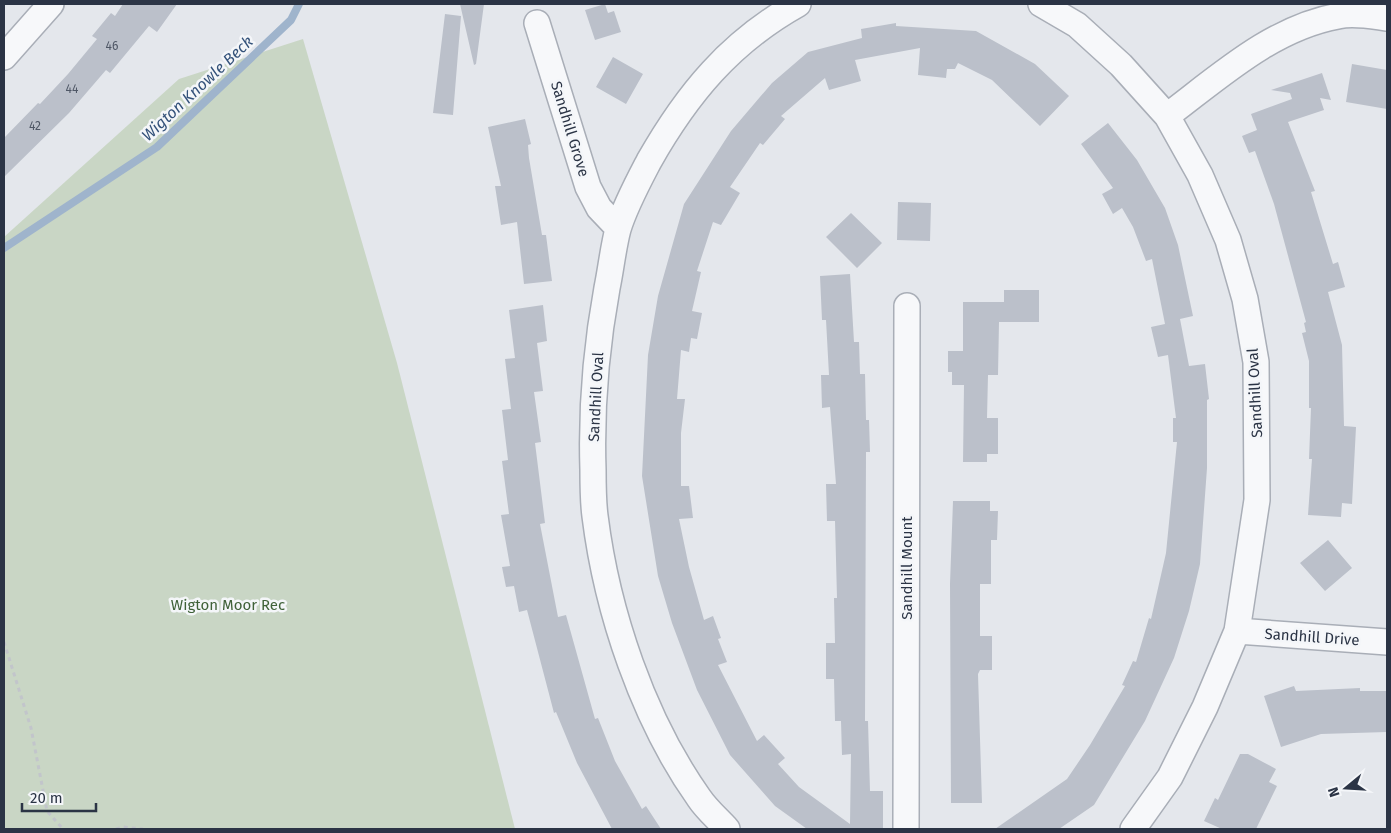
<svg xmlns="http://www.w3.org/2000/svg" width="1391" height="833" font-family="'Fira Sans',sans-serif">
<rect width="100%" height="100%" fill="#e4e7ec"/>
<path fill="#c9d6c5" d="M303 39 397 363 515 829H4V237L179 79Z"/>
<g fill="none" stroke-linecap="round" stroke-linejoin="round">
<path stroke="#9fb4cc" stroke-width="8" d="M4 248 157 147 291 20 299 4"/>
</g>
<path fill="#bbc0ca" d="M123 4H177L157 32 149 26 110 73 106 70 69 113 4 177V138L38 103 40 104 68 74 97 39 92 36 111 13 115 16Z
M460 4H484L476 64 474 65Z
M605 4 608 13 614 11 621 32 595 40 585 10Z
M445 14 461 16 453 115 433 113Z
M896 23V26L976 31 1035 64 1069 96 1040 126 992 80 958 63 955 69H947L946 78 918 75 920 48 855 60 861 81 829 90 825 78 781 116 785 119 763 145 760 143 730 187 740 193 721 225 713 222 697 271 701 272 692 311 702 313 697 339 691 338 689 352 681 350 677 399H685L681 433V486H689L693 518 679 519 689 567 704 620 713 616 721 638 718 639 727 662 718 665 757 741 764 735 785 758 778 764 799 787 850 824 851 754 842 755 841 721H835L834 679H826V643H835L834 598H837L835 521H827L826 484H836L830 407 822 408 821 375H829L826 320H822L820 276 850 274 854 342H859L860 374H865L866 420H869L870 452H866L865 721H868L870 791H883V829H807L775 806 730 755 697 690 672 623 658 576 642 476 648 355 658 296 684 204 731 131 772 83 808 52 862 38 861 29Z
M613 57 643 74 626 104 596 87Z
M1352 64 1387 70V109L1346 102Z
M1322 73 1331 100 1320 98 1324 110 1288 122 1315 191 1311 192 1333 264 1338 262 1345 287 1328 292 1342 345 1344 426 1356 427 1352 504 1342 503 1341 517 1308 515 1312 459H1309L1311 408H1309V361L1302 333 1306 332 1304 323 1306 322 1274 204 1255 151 1249 153 1242 136 1257 130 1251 114 1292 99 1290 93 1271 90Z
M525 119 531 144 528 145 529 158 542 235H546L552 281 524 284 517 222 501 225 495 186H501L488 127Z
M1108 123 1137 160 1165 208 1178 245 1193 316 1180 319 1189 366 1205 364 1209 399 1207 400V468L1200 564 1189 611 1174 658 1145 721 1094 805 1059 829H995L1067 779 1090 745 1125 686 1122 685 1133 661 1136 662 1149 618 1151 619 1166 553 1177 442H1173V418H1176L1168 355 1158 357 1151 327 1165 324 1152 259 1146 261 1133 227 1122 208 1113 214 1102 194 1113 188 1081 144Z
M898 202 931 203 930 241 897 240Z
M851 213 882 243 857 268 826 237Z
M1004 290H1039V322H999L998 375H988L987 418H998V454H987V462H963L964 385H952V372H948V351H963V302H1004Z
M543 305 547 341 537 343 543 391 534 392 541 442 535 443 545 523 540 524 558 617 566 615 595 719 598 718 615 761 642 809 646 806 661 829H612L577 763 556 712 554 713 527 610 519 612 514 586 506 587 502 567 510 566 501 515 509 514 502 461 508 460 502 410 511 409 505 359 515 358 509 310Z
M953 501H990V511H998L997 540H991V584H980V636H992V670H980L978 674 982 803H951L950 584Z
M1328 540 1352 568 1325 591 1300 563Z
M1294 686 1296 691 1360 688V691H1387V732L1321 734 1281 747 1264 696Z
M1240 754H1248L1276 769 1269 782 1277 786 1256 829H1222L1204 821 1215 798 1218 800Z"/>
<g fill="none" stroke-linecap="round" stroke-linejoin="round">
<defs>
<path id="minor" d="M1041 4 1077 25 1121 65 1167 116 1200 175 1228 240 1245 299 1256 362 1257 500 1237 631 1205 707 1170 777 1133 829
M537 23 588 187 599 208 618 228
M4 57 51 4
M1167 116C1219 77 1272 28 1338 16 1353 12 1372 16 1387 18
M1237 631 1387 642
M727 829C718 819 707 810 699 798 643 719 607 612 595 516 593 501 593 485 593 470 591 409 596 348 607 288 611 269 613 248 618 229 625 206 638 182 649 161 687 94 730 42 798 4
M906 829 907 306"/>
</defs>
<use href="#minor" stroke="#a9aeb7" stroke-width="28"/>
<path stroke="#c2c5cb" stroke-width="3" stroke-dasharray="4 4" stroke-linecap="butt" d="M4 642 31 728 47 811 63 829
M116 829 123 827 143 829"/>
<use href="#minor" stroke="#f7f8fa" stroke-width="25"/>
</g>
<g text-anchor="middle" stroke-width="5" stroke-linejoin="round" paint-order="stroke">
<g font-size="12" fill="#4f5766">
<text x="112" y="50">46</text>
<text x="72" y="93">44</text>
<text x="35" y="130">42</text>
</g>
<g font-size="15" fill="#2b3445" stroke="#f4f6f9">
<text transform="translate(570 129) rotate(73)" y="5">Sandhill Grove</text>
<text transform="translate(1255 393) rotate(-93)" y="5">Sandhill Oval</text>
<text transform="translate(596 397) rotate(-87)" y="5">Sandhill Oval</text>
<text transform="translate(907 568) rotate(-90)" y="5">Sandhill Mount</text>
<text transform="translate(1312 637) rotate(4)" y="5">Sandhill Drive</text>
</g>
<g font-size="15" fill="#3f6138" stroke="#f4f6f9">
<text x="228" y="610">Wigton Moor Rec</text>
</g>
<g font-size="16" font-style="italic" fill="#34527a" stroke="#f4f6f9">
<text transform="translate(197 88) rotate(-43)" y="6">Wigton Knowle Beck</text>
</g>
</g>
<rect width="1391" height="833" fill="none" stroke="#2b3445" stroke-width="10"/>
<g transform="translate(1346 788) rotate(252)" stroke="#f4f6f9" stroke-width="4" paint-order="stroke">
<path d="M0-4L9 19L0 12L-9 19Z" fill="#2b3445"/>
<text y="-8" font-size="14" font-weight="bold" text-anchor="middle" fill="#2b3445">N</text>
</g>
<path d="M22 803v8h74v-8" fill="none" stroke="#2b3445" stroke-width="2.5"/>
<text x="30" y="803" font-size="15" fill="#2b3445" stroke="#f4f6f9" stroke-width="4" paint-order="stroke">20 m</text>
</svg>
